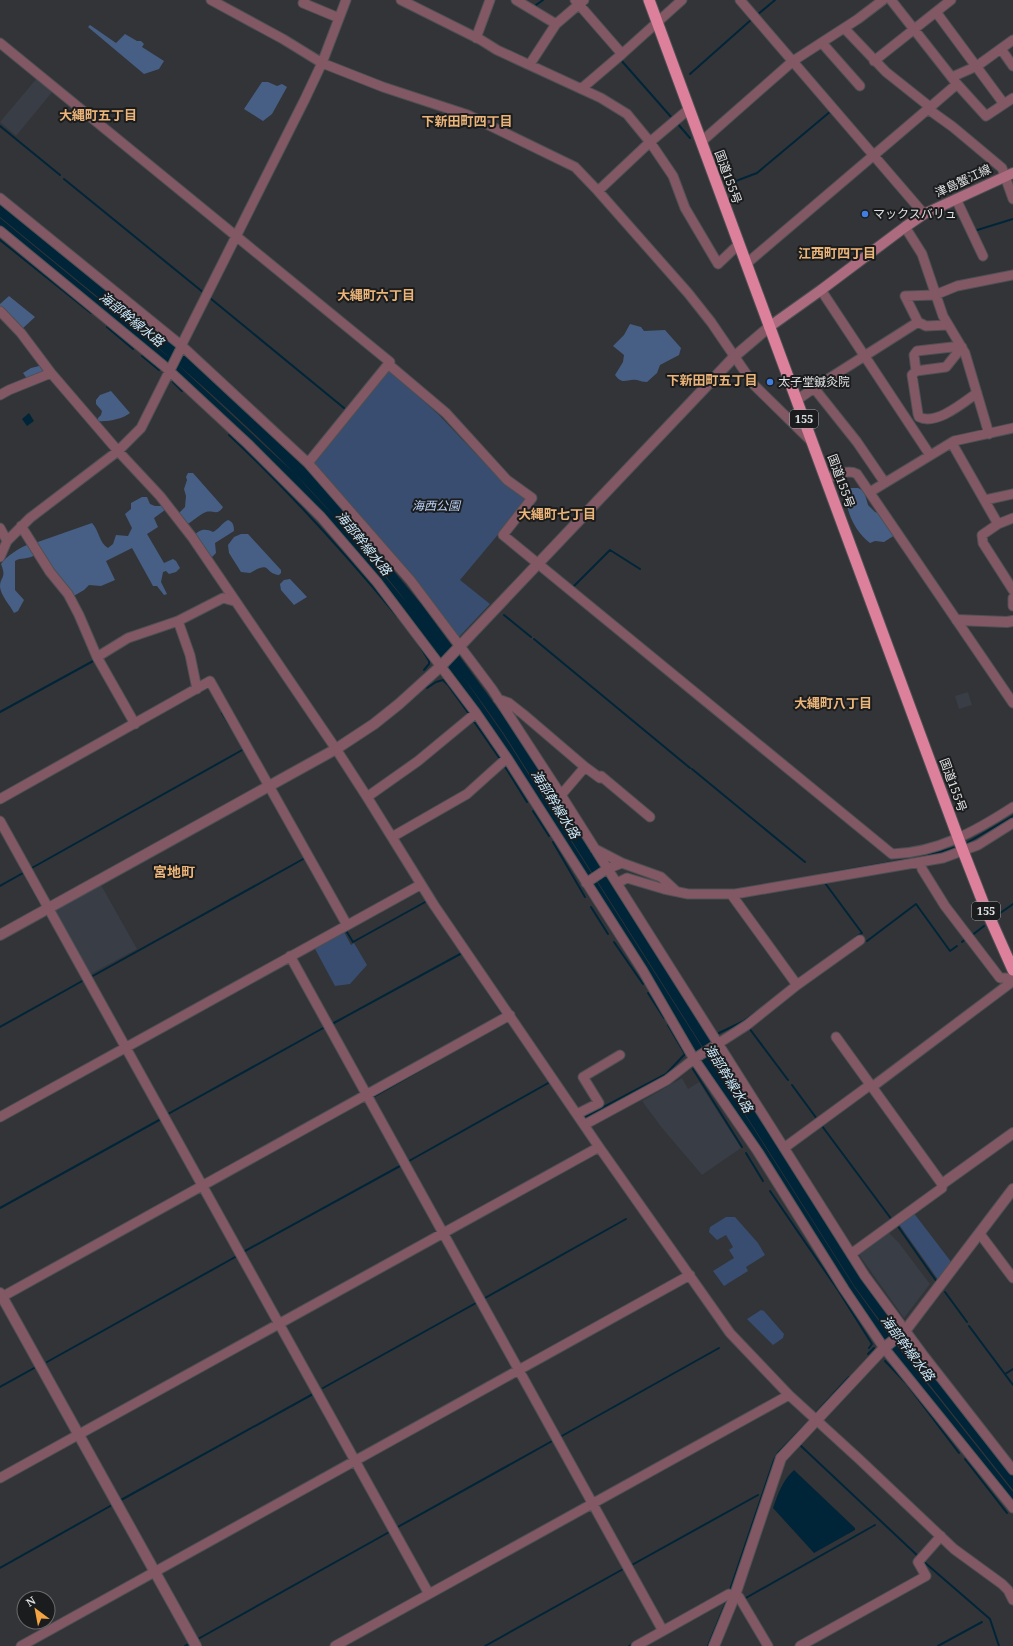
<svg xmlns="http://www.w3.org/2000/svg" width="1013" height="1646" font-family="'Noto Serif','Noto Sans JP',serif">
<rect width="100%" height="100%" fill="#323438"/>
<path fill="#383d46" d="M37 78 53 91 16 136 0 122Z
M968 692 972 705 959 709 955 696Z
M101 885 137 949 91 974 55 911Z
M682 1078 688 1089 699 1082 741 1148 702 1175 662 1128 642 1101Z
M887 1231 899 1243 930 1284 904 1318 857 1252Z"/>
<path fill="#384d6f" d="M386 372H391L438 414 497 476 525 498 526 501 460 580 490 604 459 637 372 531 314 466 315 462Z
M343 930 351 945 354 943 367 965 350 984 335 986 314 947Z
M913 1212 952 1263 939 1281 898 1223Z
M726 1217H735L758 1243 765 1255 746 1267 748 1271 724 1286 713 1271 734 1258 729 1250 733 1247 726 1235 717 1240 709 1232 710 1227Z
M761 1310 764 1311 784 1334 783 1338 773 1345 747 1319Z"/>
<path fill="#475f85" d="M90 25 116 43 125 34 137 41H141L144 44 142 47 164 61 159 69 144 74 88 27Z
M262 82H268L277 86 282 84 287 87 272 114 263 121 244 109Z
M9 296 35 317 21 330 0 308V304Z
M630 324 641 327 644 331 665 330 681 348 679 355 660 365 657 373 647 382C643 382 641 381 637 380 627 378 623 386 615 375L623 362 624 355 613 346 624 335Z
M43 365 47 371 28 380 23 373 31 368Z
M111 391 130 413C123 419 107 422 98 421V418L101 415 102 411 96 404V400L100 395Z
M188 473H193L223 507C218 516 213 510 206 512 198 515 193 522 185 525L178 514 185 507 186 496 184 489 187 480 186 477Z
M846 488H858L864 491 868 505 875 512 880 514 895 535 884 542 875 541 870 543C854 531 844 508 846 488Z
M142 497H147L150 504 155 506H164L165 510 154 518 158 527 147 534 164 563 173 559 176 561 180 568 176 572 169 574 166 571 163 572 161 582 167 594 164 595 157 586H153L132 548 106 561 115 580 101 586 89 585 84 590 72 597 35 543 92 523C99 530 99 543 108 548L113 544 116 535 128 536 132 528 125 514 131 509V503Z
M228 520C233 522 234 525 234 531L215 543 216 553 211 558 193 537C199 529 205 528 213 532 219 529 222 523 228 520Z
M241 534H248L281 570V573L279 575C263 573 272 560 250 573L241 572 229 553 228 545 234 537Z
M29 544 35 555C27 560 21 557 15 561V590L24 600 18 611 14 613C10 605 1 596 0 587 0 576 7 579 1 564 6 556 21 547 29 544Z
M290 579 307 597 294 605 281 590 280 584 284 580Z"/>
<path fill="#002538" d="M0 205 181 352 304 467 342 509 422 605 512 728 871 1292 903 1335 1013 1475V1490L895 1341 855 1287 504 734C440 642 372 553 294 473 203 380 100 299 0 217Z
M0 218 175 362 293 472 334 516 414 611 448 655 503 734 855 1288 894 1342 1013 1492V1504L888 1347 846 1288 498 739 442 660 385 589 286 476 0 228Z
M29 413 34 421 27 426 22 419Z
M794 1470 855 1528V1530L814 1553 773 1508C778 1494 782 1481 794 1470Z"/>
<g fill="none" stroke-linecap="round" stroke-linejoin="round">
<path stroke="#002538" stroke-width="2" d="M536 5 543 0
M757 15 775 0
M620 59 672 118
M690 74 752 19
M677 123 690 138
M0 126 60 175
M64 179 204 293
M726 180 728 184 757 173 831 111
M974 231 1013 219
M0 240 91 313
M210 298 344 408
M107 327 133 349
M142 356 159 370
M173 382 182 391
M229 435C289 491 344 552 397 616
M573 587 610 550 640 569
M504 615 531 637
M534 639 690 768
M418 643 429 661V664L424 670
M427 688 436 682 443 680 448 685 469 714
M0 712 95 660
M222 713 234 732
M473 720 500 759
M504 765 527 802
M692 769 805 862
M533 811 549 836
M553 842 585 897
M965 844 1013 816
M20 866 41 904
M30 869 244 749
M824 874 926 856 957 847
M825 883 862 933 856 937
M0 886 23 873
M591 907 608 934
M996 916 1013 904
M345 929 353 942 427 901 428 902
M971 936 984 926
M867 941 916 904 950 951 957 946
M614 942 643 984
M962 942 967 938
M91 977 305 858
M484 986 504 1016
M648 993 664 1018
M332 1024 462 953
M0 1027 84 980
M749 1028 788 1080
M719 1033 744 1021 756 1012
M693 1069 742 1147
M792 1085 817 1119
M375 1096 438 1060
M168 1114 325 1027
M583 1118 666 1074 685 1054 668 1025
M822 1126 892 1220
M746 1153 763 1181
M409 1161 550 1082
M770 1191 838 1290 872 1344 869 1348
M0 1208 161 1119
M897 1225 937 1282
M245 1251 400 1166
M945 1292 967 1322
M485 1298 626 1219
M969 1326 1013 1385
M868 1354 874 1348
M885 1361 906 1383 959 1453
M47 1362 237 1256
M1005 1374 1013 1369
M0 1387 36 1367
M323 1388 476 1303
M816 1413 849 1377
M560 1437 719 1348
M801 1446 919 1557
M965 1459 1007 1513
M121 1500 313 1394
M396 1528 554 1440
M923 1561 990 1619 999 1646
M630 1566 758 1495
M0 1568 112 1505
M728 1591 730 1590 774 1460 778 1453 811 1419
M744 1599 875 1525
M198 1639 391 1531
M185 1646 189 1644
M485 1646 625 1568
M629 1646 634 1643
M708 1646 727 1600
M938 1646 982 1622"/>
<defs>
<path id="minor" d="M211 0 283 39 322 63 383 87 468 115 575 167 598 191 688 293 711 322 754 385 810 440
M305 0 303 3 339 18
M401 0 481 40 497 50 601 98 627 114 650 142 673 176 685 208 718 264 739 244
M516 0 556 24
M575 0 622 54 581 89
M740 0 924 214
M891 0 957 84 928 109 953 127 1002 168 1013 199
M936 12 1004 104 1013 98
M844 28 886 72 930 107
M476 38 490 0
M0 43 390 362 308 463
M822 43 860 86
M1001 49 1013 66
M622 54 682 0
M874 61 951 0
M530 64 556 24 584 0
M952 77 977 66 1013 40
M957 84 986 116 1004 104
M701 142 793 61 858 19 883 0
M598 191 650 142 689 109
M0 198 182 346 308 463 411 581 492 689 561 795 865 1276 924 1356 1013 1470
M956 199 983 256
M905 227 922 254 943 316 965 353 989 434
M0 231 164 366 248 444 321 517 377 582 476 713 507 758 643 971 694 1059 758 1152 844 1289 884 1348 1013 1508
M746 264 928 109
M821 290 930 455
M0 311 21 333 51 373 118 451 160 496 192 537 336 749 367 797 434 905 599 1147 730 1333 789 1395 859 1459 954 1549 1002 1584 1008 1590 1013 1600
M918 322 905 296 935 295 957 286 1013 275
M181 346 305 99 322 63 346 0
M962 347 946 367 916 371 912 375 918 414 919 417C936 426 964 402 977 393
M388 364 446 413 507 480 532 498 503 535 892 854C937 853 976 831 1013 807
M916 371 914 355 917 351 961 346
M0 395 9 390 51 373
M797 400 814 388
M954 441 953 445 998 524
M826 479C836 475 847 469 857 474L1013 703
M885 483 857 442 814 388 918 322 926 326 948 325
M870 492 954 441 1013 428
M985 500 1013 494
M1013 518 998 524 982 535 983 543 1013 590
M21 526 50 572 68 594 79 615 97 657 135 724
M0 528 7 541
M0 557 7 541 30 518 118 451 141 428 182 346
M1013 598V606
M178 621 190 655 197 689
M97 657 128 638 178 621 223 598 234 601
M498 699 509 703 523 714 585 767 561 795
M585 767 600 778 601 776 650 817
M367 797 418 761 476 713
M0 799 210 681 347 925
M0 821 429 1594
M392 837 467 794 507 758
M595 849 622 863
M921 863 922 869 945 906 1000 978H1013
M586 883 607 869 622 863 661 877 675 890
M617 883 627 878 664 889 688 894H735L943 858 978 845 1013 823
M290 956 663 1631
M797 985 860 940
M836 1037 942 1184V1188L851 1254
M872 1087 1013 981
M577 1114 599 1103 583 1077 620 1055
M0 1117 420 885
M584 1125 667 1080 694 1059 747 1025 797 985 731 894
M784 1148 870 1085
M980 1234 1013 1278
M0 1298 510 1015
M0 1478 599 1147
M21 1646 690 1275
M335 1646 789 1395
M636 1646 729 1594 739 1597 768 1646
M800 1646 926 1576 918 1562 941 1536"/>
<path id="tertiary" d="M957 620 1007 622 1013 621
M0 935 336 749 374 724 399 704 441 666 735 356 769 327
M942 1184 1013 1133
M0 1293 196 1646
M714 1646 735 1595 781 1458 884 1348 905 1331 1013 1189"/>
<path id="secondary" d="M769 327 821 290 905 227 924 214 1013 173"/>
<path id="trunk" d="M649 0 963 851 984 905 1013 970"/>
</defs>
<use href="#minor" stroke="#4e5053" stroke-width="11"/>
<use href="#tertiary" stroke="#4e5053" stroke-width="12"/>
<use href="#secondary" stroke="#4e5053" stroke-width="12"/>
<use href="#trunk" stroke="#4e5053" stroke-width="13"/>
<use href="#minor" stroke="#825864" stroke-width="9"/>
<use href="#tertiary" stroke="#825864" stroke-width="10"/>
<use href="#secondary" stroke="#ad6b7f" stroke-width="10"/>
<use href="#trunk" stroke="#dc809c" stroke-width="11"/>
</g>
<g fill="#3f7fe0" stroke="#1b1c1d" stroke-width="1.5">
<circle cx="865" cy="214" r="4"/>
<circle cx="770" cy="382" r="4"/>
</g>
<g text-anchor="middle" stroke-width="4" stroke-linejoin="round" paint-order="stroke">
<g fill="#1b1c1d" stroke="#a4a6a8" stroke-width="1">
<rect x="790" y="410" width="28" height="18" rx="3"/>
<rect x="972" y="902" width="28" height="18" rx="3"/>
</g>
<g font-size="11" font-weight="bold" fill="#dfe1e3">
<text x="804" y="423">155</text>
<text x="986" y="915">155</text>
</g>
<g font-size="12" fill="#dfe1e3" stroke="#1b1c1d">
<text transform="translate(728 177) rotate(70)" y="4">国道155号</text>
<text transform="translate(963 181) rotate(-25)" y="4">津島蟹江線</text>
<text transform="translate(841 481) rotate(70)" y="4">国道155号</text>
<text transform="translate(953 785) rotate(70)" y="4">国道155号</text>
</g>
<g font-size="12" fill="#dfe1e3" stroke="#1b1c1d" text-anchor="start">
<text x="873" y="218">マックスバリュ</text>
<text x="778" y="386">太子堂鍼灸院</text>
</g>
<g font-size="12" font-style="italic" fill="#b8d0f6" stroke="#1b1c1d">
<text x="436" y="510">海西公園</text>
</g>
<g font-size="13" font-weight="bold" fill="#ebb478" stroke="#1b1c1d">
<text x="98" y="120">大縄町五丁目</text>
<text x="467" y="126">下新田町四丁目</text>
<text x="837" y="258">江西町四丁目</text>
<text x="376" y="300">大縄町六丁目</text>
<text x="712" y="385">下新田町五丁目</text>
<text x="557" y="519">大縄町七丁目</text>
<text x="833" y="708">大縄町八丁目</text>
</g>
<g font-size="13" font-style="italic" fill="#cce9fb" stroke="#1b1c1d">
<text transform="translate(132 319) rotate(39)" y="5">海部幹線水路</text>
<text transform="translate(364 543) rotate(51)" y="5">海部幹線水路</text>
<text transform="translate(556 804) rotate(58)" y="5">海部幹線水路</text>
<text transform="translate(729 1078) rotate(58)" y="5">海部幹線水路</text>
<text transform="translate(908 1348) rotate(53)" y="5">海部幹線水路</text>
</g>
<g font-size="14" font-weight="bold" fill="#ebb478" stroke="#1b1c1d">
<text x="174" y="877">宮地町</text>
</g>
</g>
<g transform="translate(36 1610) rotate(328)"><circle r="19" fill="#1b1c1d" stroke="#696b6c"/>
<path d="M0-3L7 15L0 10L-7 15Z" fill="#f4a443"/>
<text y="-6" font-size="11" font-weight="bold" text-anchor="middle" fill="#dfe1e3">N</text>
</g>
</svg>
